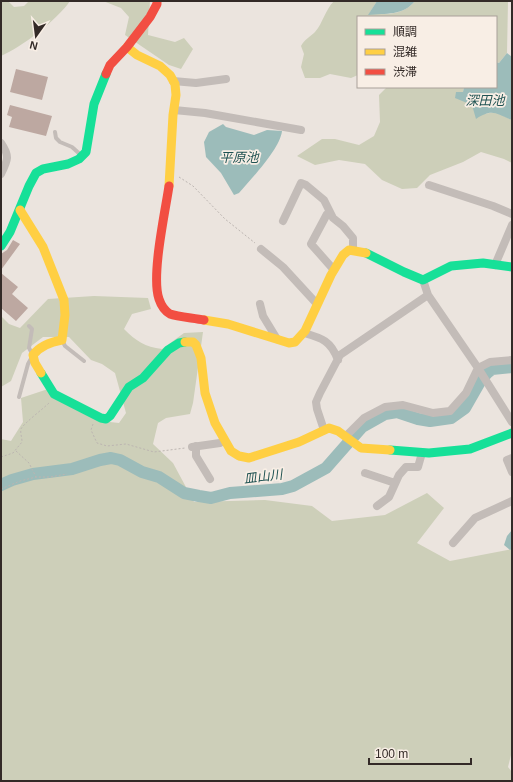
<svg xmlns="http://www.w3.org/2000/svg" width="513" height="782" font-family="Arial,'Noto Sans JP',sans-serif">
<rect width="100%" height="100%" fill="#ebe4de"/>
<path fill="#cdcfb9" d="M1 1H8L14 7 24 6 29 1H70C57 20 22 47 1 56Z
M103 1H150L148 35 175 42 184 38 193 49 181 69 169 65 125 35 129 17 121 8Z
M334 1H377L369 14C386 14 403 16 415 1H508L507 53 499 63 496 62V17H358V75L351 78 330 74 320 78H305L301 67 304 54 301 46C305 39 310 37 315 32 323 23 325 10 334 1Z
M387 87H464L463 92 472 105 483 114 496 112 512 120V163L504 159 481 152 463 162 430 175 417 188 402 189 382 180 365 164 339 160 315 165 297 156 322 139H335L359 145 374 136 380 122 379 95Z
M94 296 148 298 151 309 132 314 124 329C136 341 145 347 162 349L184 333 203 332 193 403 190 414 166 418 158 423 153 444 173 463 194 502 265 500 312 506 332 521 385 515 427 493 444 508 417 543 450 561 512 549V751L508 767 512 772V781H1V439L11 441 23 422 21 398 48 389 101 421 119 423 126 413 115 373 102 364 91 360 69 337H43L22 353 11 381 1 387V316L9 324 20 328 48 299Z"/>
<path fill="#9cbcba" d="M377 1H415C403 16 386 13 368 15Z
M507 53 512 57V120C496 114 493 108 476 119L472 105 455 98 456 92H463L464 87H496V62L499 63Z
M223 124 226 127 254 135 267 130 282 131C280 149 251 179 239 193L234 195 221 173 206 157 204 142 209 132Z
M512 530V549L510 550 504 545 507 536Z"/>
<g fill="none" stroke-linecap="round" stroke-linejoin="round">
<path stroke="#9cbcba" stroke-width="12" d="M1 485 12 480 33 474 72 469 100 460 111 458 120 460 142 472 159 477 184 493 199 496 211 498 230 493 282 489 293 486 326 468 362 427 385 414 397 412 418 419 430 421 451 418 465 408 481 380 487 373 492 369 512 367"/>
</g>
<path fill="#bda8a1" d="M16 69 48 77 42 100 10 92Z
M10 105 52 116 46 136 9 127 12 117 7 115Z
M13 240 20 244 1 270V254L7 250Z
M1 273 18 287 12 294 28 308 16 321 1 308Z"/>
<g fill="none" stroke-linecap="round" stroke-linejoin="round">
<path stroke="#bcb5b1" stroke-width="1" stroke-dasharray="2 2" stroke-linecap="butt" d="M179 177 193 186 225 219 255 243
M93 424 91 430 97 443 107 446 126 444 154 452 185 448
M16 451 29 463 36 477
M1 457 13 453 22 442C22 437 20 433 21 429 23 424 44 408 49 403
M1 489 20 481 36 477H50L67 474"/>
<path stroke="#c3bcb8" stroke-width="4" d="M55 132 56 138 60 142 72 147 82 156
M62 340 65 346 84 361
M19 397 28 364 33 355 29 348 32 329 29 326"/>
<path stroke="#c3bcb8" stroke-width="8" d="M173 81 196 83 226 79
M174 110 205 113 301 130
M1 143C10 156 8 160 1 174
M429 185 493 206 512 214
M330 212 327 214 311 244 334 270
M283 221 301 183 306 185 324 200 333 218 343 226 353 238V250
M261 249 283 267 317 304
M495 265 512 225
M423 280 428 295 478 368 512 422
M260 304 263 316 277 339
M304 333C322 338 331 341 338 360
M324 430 317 409 316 402 320 393 340 355 428 295
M346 436 364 418 385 407 403 405 433 413 450 411 466 393 478 368 490 362 512 360
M196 446V456L210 479
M192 447 220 443 224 440
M512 458 507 460 512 472
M365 473 395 483
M377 506 389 497 399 475 406 467H418L422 453
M453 543 475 518 512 501"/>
<path stroke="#16e098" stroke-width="9" d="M1 246 10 232 29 186 36 173 43 169 68 164 79 159 86 152 94 104 106 74
M366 253 404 272 423 280 451 266 483 263 512 267
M41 373 54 394 101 418 106 419 110 416 129 387 143 378 168 350 179 343 185 342
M390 450 429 453 470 449 512 433"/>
<path stroke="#ffcf43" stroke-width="9" d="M127 47 137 55 160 66 170 75 175 84 176 95 173 115 169 186
M20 210 43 247 64 300 65 315 62 340C50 342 40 346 33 355L35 363 41 373
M204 320 228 324 289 343 295 342 305 331 331 275 343 255 349 250 366 253
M185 342H193L196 345 201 358 205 393 215 423 231 451 239 456 249 458 299 442 329 428 338 431 361 448 390 450"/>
<path stroke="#f24e42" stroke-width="9" d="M106 74 110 65 127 47 150 17 157 4V1
M169 186C165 213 151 276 159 299 161 305 165 311 170 314 178 317 195 318 204 320"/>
</g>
<g text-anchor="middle" stroke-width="3.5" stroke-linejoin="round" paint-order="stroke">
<g font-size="13" font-style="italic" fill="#1f5252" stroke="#f8eee5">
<text x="485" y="105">深田池</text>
<text x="239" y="162">平原池</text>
<text transform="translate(263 476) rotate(-7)" y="5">皿山川</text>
</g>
</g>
<rect width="513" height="782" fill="none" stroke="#332a27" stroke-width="4"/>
<rect x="357" y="16" width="140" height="72" fill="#f8eee5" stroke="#a9a099"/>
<rect x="365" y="29" width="20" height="6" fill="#16e098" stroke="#a9a099"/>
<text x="393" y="36" font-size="12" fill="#332a27">順調</text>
<rect x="365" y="49" width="20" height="6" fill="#ffcf43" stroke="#a9a099"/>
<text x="393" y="56" font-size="12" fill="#332a27">混雑</text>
<rect x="365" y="69" width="20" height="6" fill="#f24e42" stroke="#a9a099"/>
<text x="393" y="76" font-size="12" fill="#332a27">渋滞</text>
<g transform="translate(36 36) rotate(194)" stroke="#f8eee5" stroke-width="3" paint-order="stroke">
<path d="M0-3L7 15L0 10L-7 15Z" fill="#332a27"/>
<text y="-6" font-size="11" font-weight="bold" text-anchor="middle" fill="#332a27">N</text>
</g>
<path d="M369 758v6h102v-6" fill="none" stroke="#332a27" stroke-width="2"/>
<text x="375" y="758" font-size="12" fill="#332a27" stroke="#f8eee5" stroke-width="3" paint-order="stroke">100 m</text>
</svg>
